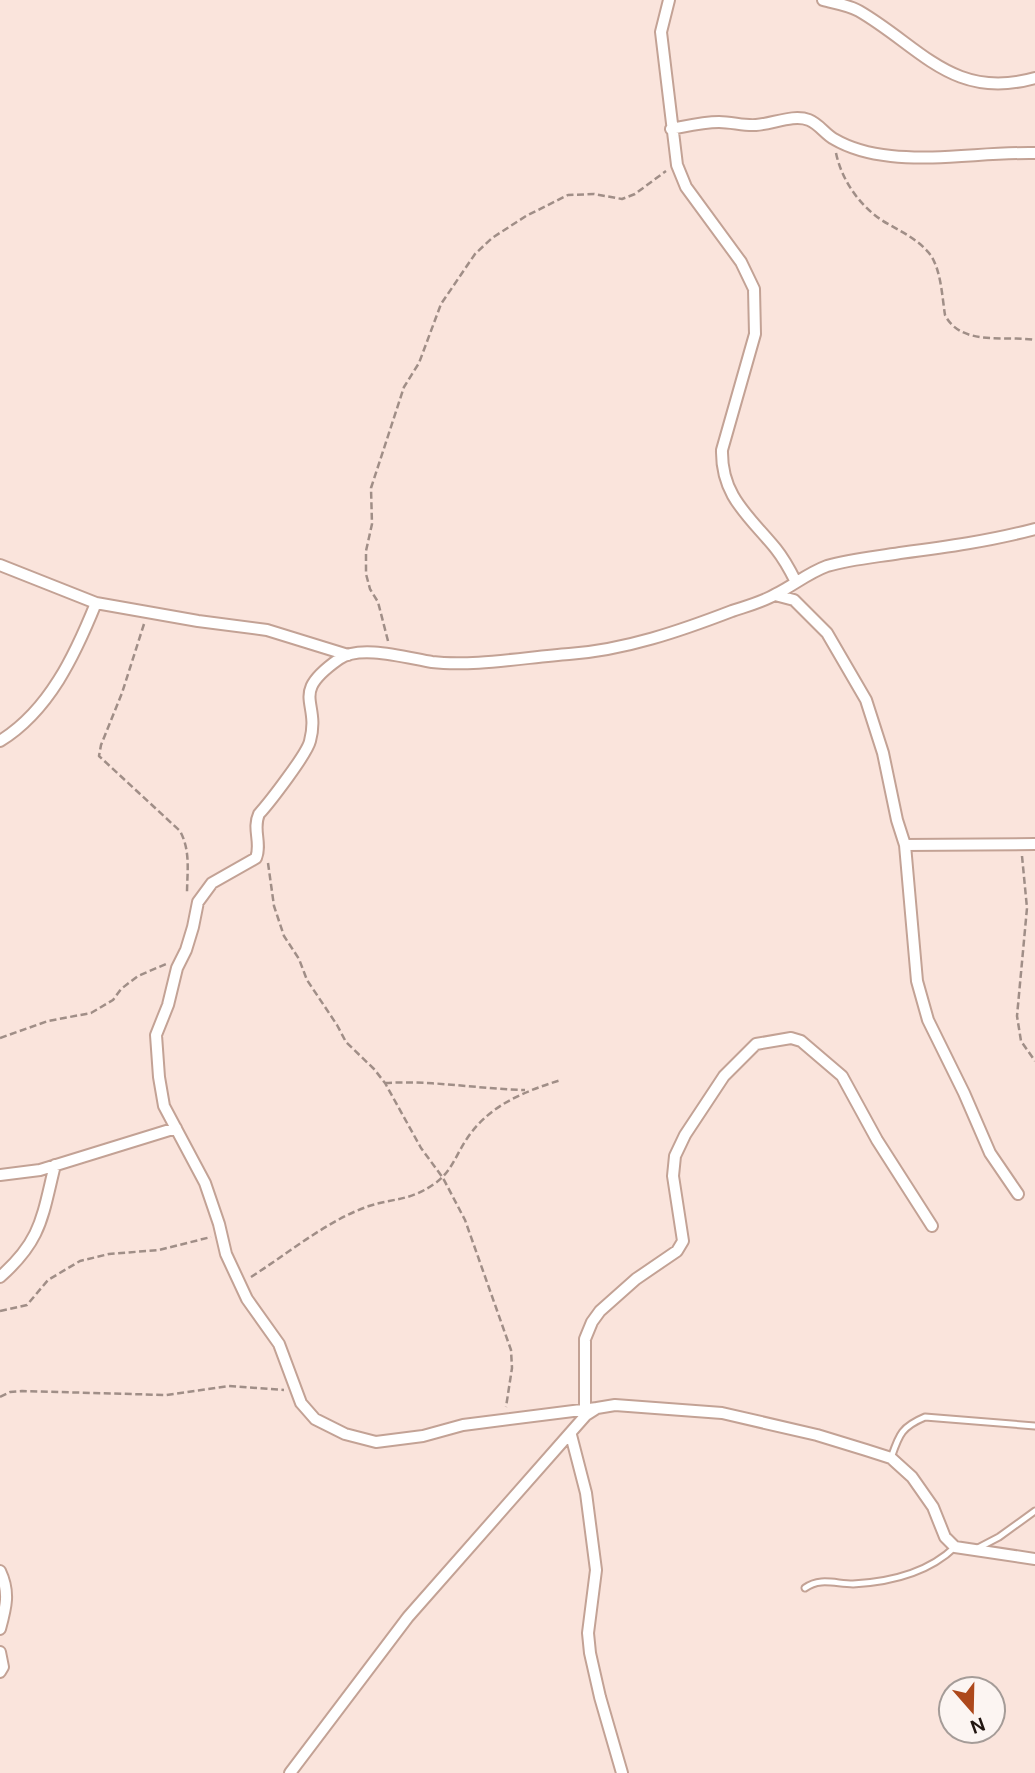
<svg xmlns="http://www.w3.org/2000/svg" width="1035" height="1773" font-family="'DM Sans',sans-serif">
<rect width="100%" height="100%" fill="#fae4dc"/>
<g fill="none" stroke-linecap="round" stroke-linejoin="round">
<defs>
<path id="lane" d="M891 1458C899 1435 901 1427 925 1417L1035 1426
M976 1549 999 1537 1035 1511
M805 1588C820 1577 836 1584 853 1584 890 1582 928 1573 955 1547"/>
<path id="street" d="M669 0 661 32 677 165 686 187 741 262 754 289 755 334 722 450C721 496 749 516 776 549 784 559 790 570 796 582
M823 0C834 3 849 5 859 11 921 47 953 101 1035 78
M671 129C687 126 703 122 719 122 732 122 744 126 756 125 773 124 793 114 809 120 819 124 825 134 834 139 851 149 872 154 891 156 938 161 987 152 1035 153
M0 565 96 603 198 621 267 630 348 655
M775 595 794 600 827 633 866 700 883 753 897 820 905 845 917 981 928 1020 964 1093 990 1153 1018 1194
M0 741C49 711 75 655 96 603
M905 845 1035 844
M0 1175 40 1170 176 1128
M0 1277C42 1240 42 1217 55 1165
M597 1408 463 1425 423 1436 376 1442 345 1434 315 1419 301 1403 279 1344 247 1299 226 1254 219 1224 205 1183 164 1106 159 1077 156 1035 168 1005 177 968 186 950 193 927 198 902 212 883 256 858C262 843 252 829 259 814 269 803 307 754 310 741 321 700 288 695 339 659 360 644 407 658 432 662 472 667 527 657 569 654 625 650 680 631 732 611 747 606 763 602 776 594 794 585 808 573 827 566 851 559 876 557 900 553 946 547 990 541 1035 529
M585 1410V1339L592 1322 600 1311 636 1279 677 1251 683 1241 673 1176 675 1156 685 1135 724 1076 756 1044 791 1038 801 1041 842 1076 877 1140 932 1226
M571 1435 586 1493 596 1570 588 1633 590 1653 600 1697 622 1773
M0 1571C10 1592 6 1607 0 1629
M0 1652 3 1667 0 1672
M290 1773 408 1617 586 1415 597 1408 615 1405 722 1413 817 1435 866 1450 891 1458 912 1477 933 1507 945 1537 955 1547 1035 1559"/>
</defs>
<use href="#lane" stroke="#c3a295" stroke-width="9"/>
<use href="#street" stroke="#c3a295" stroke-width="14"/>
<path stroke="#a08e87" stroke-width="2.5" stroke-dasharray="7 3.5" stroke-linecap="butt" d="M836 153C842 182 863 211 890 225 904 233 918 240 929 253 941 268 942 296 945 315 961 347 1006 335 1035 340
M144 624 122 693 101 745 99 756 180 831C191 851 187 873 187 894
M388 641 378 602 370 589 366 574V551L372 524 371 488 404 387 419 363 441 304 475 254 492 238 526 216 568 195 594 194 622 199 635 194 666 171
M1022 856 1027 908 1017 1016 1021 1041 1035 1061
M268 863 274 906 284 936 299 959 307 980 337 1025 346 1042 374 1069 385 1083 421 1148 443 1178 465 1220 511 1350 512 1368 506 1407
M0 1038 48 1021 91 1013 113 1000 121 989 138 976 166 964
M385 1083C432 1080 478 1089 525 1090
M251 1277C287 1254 328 1220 369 1206 394 1198 410 1201 434 1184 452 1172 456 1154 468 1137 490 1105 525 1091 561 1080
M0 1311 27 1305 48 1280 80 1261 109 1254 159 1250 211 1237
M0 1397 10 1392 22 1391 166 1395 229 1386 284 1390"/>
<use href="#lane" stroke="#fff" stroke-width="5"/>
<use href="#street" stroke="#fff" stroke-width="10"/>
</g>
<g transform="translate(972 1710) rotate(160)"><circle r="33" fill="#fcf5f2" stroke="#a59c98" stroke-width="2"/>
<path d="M0-5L12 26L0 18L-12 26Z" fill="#ad481b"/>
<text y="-10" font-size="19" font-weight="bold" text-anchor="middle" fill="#221611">N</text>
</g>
</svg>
